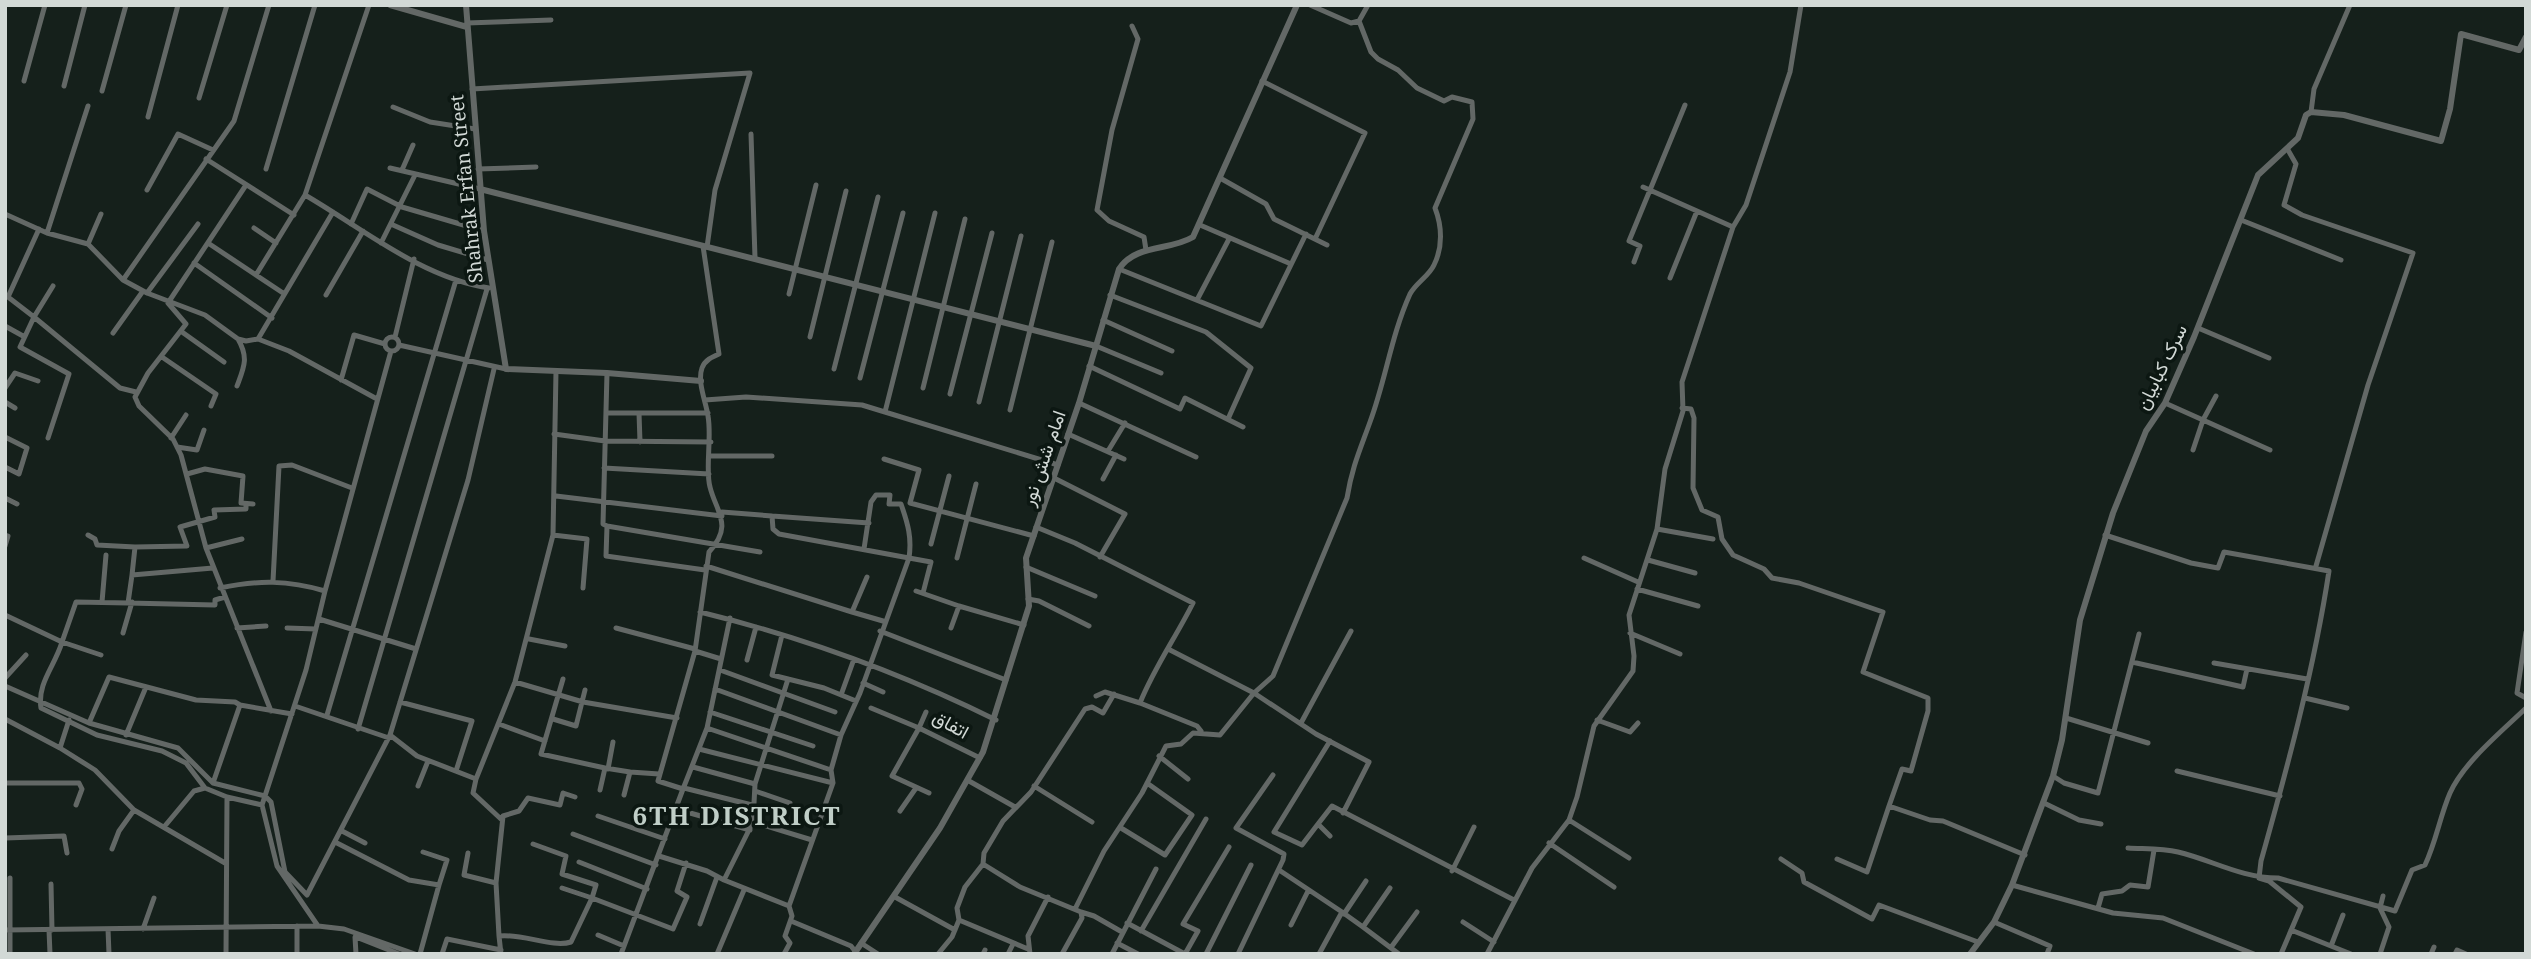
<svg xmlns="http://www.w3.org/2000/svg" width="2531" height="959" font-family="'Noto Serif',Vazirmatn,serif">
<rect width="100%" height="100%" fill="#15201b"/>
<g fill="none" stroke-linecap="round" stroke-linejoin="round">
<path stroke="#636866" stroke-width="5" d="M1359 21 1368 5
M467 23 551 20
M1132 26 1138 39 1112 130 1097 210 1109 221 1144 237 1146 250
M24 81 45 5
M1262 81 1365 133 1315 239
M64 86 85 5
M472 89 750 73 715 190 707 247
M102 91 126 5
M199 98 227 5
M393 107 430 122 475 129
M2311 112 2314 89 2350 5
M148 117 178 5
M751 134 755 258
M2288 150 2296 164 2284 205 2302 215 2413 253 2368 385 2316 566
M206 159 294 215
M390 168 480 189
M266 169 315 5
M478 169 536 167
M402 170 413 145
M1220 178 1266 204 1274 219 1327 245
M1643 187 1733 227
M147 190 178 134 213 150
M305 195C362 228 422 278 489 288
M5 214 47 233 88 244 123 280 147 293 205 315 238 339 246 341 258 339 289 351 377 399
M2241 220 2341 260
M351 224 367 189 402 207 484 231
M393 225 438 245 488 260
M1200 225 1291 264
M254 228 276 243
M39 229 8 297 34 317 20 347 69 374 48 438
M47 233 88 106
M208 243 283 293
M381 243 415 175
M88 244 101 214
M1634 262 1640 246 1629 241 1685 105
M194 263 272 318
M1119 269 1261 326 1306 234
M256 275 305 195 369 5
M1670 278 1697 211
M123 280 234 121 269 5
M53 286 34 317 120 388 136 392
M147 293 198 224
M789 294 816 185
M326 295 363 231
M1110 295 1206 332 1251 368 1228 419
M1197 300 1229 239
M168 303 186 324 148 373 135 397 139 406 173 439 181 455 206 548 271 711
M168 303 246 185
M1103 320 1172 351
M5 326 23 336
M2198 328 2269 358
M182 332 224 362
M113 333 143 291
M395 337 414 259
M810 337 846 191
M385 344a7 7 0 1 1 14 0a7 7 0 1 1-14 0Z
M258 339 333 212
M399 345 506 369
M1096 346 1161 373
M162 357 216 394 211 406
M1089 366 1180 409 1185 398 1243 427
M834 369 878 197
M607 373 603 524 607 526 606 556 705 570
M860 378 903 213
M341 380 354 335 385 344
M237 386C244 367 249 358 238 339
M5 388 15 373 38 381
M923 388 965 219
M950 394 992 233
M705 400 746 397 862 405 1058 465
M5 402 15 408
M979 402 1021 236
M1079 403 1196 457
M2165 403 2270 450
M1682 408 1691 409 1694 418 1693 488 1702 510 1718 517 1722 539 1733 555 1764 569 1772 578 1799 583 1883 612 1863 672 1928 698V711L1911 771 1902 769 1889 806
M1010 410 1052 242
M885 412 935 213
M606 413H708
M639 413 640 442
M554 434 605 441 711 442
M1068 434 1124 459
M5 437 27 448 19 474 5 467
M171 438 186 415
M177 447 197 450 204 430
M2193 450 2203 420 2216 396
M1108 451 1125 423
M710 456H772
M884 459 919 470 910 503 1034 536
M604 468 709 474
M187 474 205 469 243 476 241 503 253 504
M1054 478 1125 514 1100 557
M1103 479 1116 455
M556 496 722 516
M5 498 17 504
M722 512 772 516 773 529 779 534 909 558C912 538 908 524 901 504H889L890 495H876L871 502 864 549
M772 516 869 523
M607 526 760 552
M1036 527 1075 543 1193 603C1176 637 1154 668 1140 703L1105 692 1096 696
M1657 529 1713 539
M5 535 8 536 5 546
M88 535 95 539 97 545 135 547
M553 535 587 539 583 588
M2105 535 2191 563 2218 568 2224 552 2329 571C2314 669 2288 765 2261 861L2259 878 2269 881 2301 907 2281 954
M931 544 949 476
M206 548 242 539
M957 558 976 484
M1584 558 1638 582
M1648 560 1695 573
M706 566 852 612
M1026 567 1095 596
M213 568 132 575 135 547 187 546 180 527 215 517 214 510 246 509V504
M132 575 128 603 215 605V600L225 597
M867 577 852 612 883 621
M273 581 279 466 292 465 352 488
M220 588C258 580 288 580 325 591
M1637 589 1698 606
M916 591 959 606
M1028 599 1039 601 1089 626
M102 602 106 555
M700 612C802 637 901 673 996 720
M5 615 62 642C55 666 37 683 41 708L97 735 162 751 186 763 205 788 227 797 262 805
M319 619 416 649
M237 628 266 626
M287 628 316 629
M616 628 695 649
M951 628 959 606 1024 625
M880 631 1006 680
M2526 632 2517 693 2526 698
M123 633 132 602
M1630 633 1680 654
M782 635 772 675 824 688 856 701
M529 639 565 646
M1170 650 1254 693 1316 734 1369 762 1343 813
M695 651 721 659
M101 655 62 642 76 602 128 603
M747 660 756 627
M2132 662 2243 687 2247 669
M2214 663 2307 679
M720 670 835 712
M5 678 26 655
M563 679 541 754 605 768
M515 682 583 702 677 718
M863 683 883 692
M5 686 89 723 178 748 213 783 265 796 271 802 285 872 307 895
M715 689 841 735
M841 695 854 659
M2305 698 2347 708
M400 702 472 721 456 771
M1140 703 1197 726 1201 731
M240 705 292 714
M295 706 389 738
M871 708 919 728 892 776 929 793
M710 712 813 746
M926 712 919 728 980 758
M327 715 456 280
M2066 718 2148 743
M5 719 60 748 69 720
M553 719 576 726 585 690
M1597 720 1630 732 1638 723
M89 723 109 677 196 700 235 702 240 705 213 783
M1301 723 1351 631
M499 724 545 741
M707 728 831 770
M358 729 487 289
M126 735 146 687
M390 735 468 480 494 369
M1330 741 1274 832 1302 845 1318 824 1330 836
M60 748 95 770 134 810 225 863
M699 749 833 783 831 770 841 735 860 693 909 558 931 562 923 593
M1159 756 1188 779
M693 767 755 784
M608 769 613 742
M2177 771 2280 796
M2053 776 2064 783 2098 793 2139 634
M476 779 515 682 553 535 556 371
M969 781 1015 807
M5 783H79L82 789 76 805
M418 786 428 761
M1034 786 1092 822
M684 788 752 805
M683 789 707 728 730 618
M600 790 605 768 630 772
M755 791 790 803
M624 795 630 772 659 774
M2044 803 2079 820 2101 824
M676 809 750 830
M900 811 916 788
M598 816 665 839
M1569 820 1629 858
M753 822 812 840
M1318 824 1332 806 1514 900
M164 827 194 791 205 788
M1121 828 1165 855 1192 815 1147 783
M342 831 365 843
M573 834 656 865
M5 838 64 836 67 853
M335 842 409 880 439 885 447 860 423 852
M1549 843 1614 887
M533 844 566 856 562 874 596 885 592 898 673 929 687 897 677 891 686 863
M2128 848C2144 849 2162 848 2178 852 2212 860 2241 878 2278 878L2395 911 2412 870 2425 865C2436 842 2440 816 2450 793 2464 762 2501 732 2526 708
M112 849 119 831 134 810
M468 853 464 875 496 883
M659 856 707 871 724 880 753 822 755 784 788 679
M1781 859 1802 873 1804 882 1872 919 1879 905 1978 942
M1837 859 1867 872 1889 806 1930 820 1943 821 2025 855
M579 862 647 889
M983 864 1020 887 1081 912 1082 918 1062 954
M1279 870 1342 912
M1452 871 1474 827
M724 880 789 906
M51 884 52 930
M2012 885 2113 913 2163 918 2254 954
M1390 888 1363 927 1399 954
M307 895 390 735 417 756 476 779 473 793 502 820
M895 897 955 930
M2098 908 2102 894 2122 891 2130 885 2148 887 2154 850
M1075 909 1104 851 1142 793 1166 746 1181 744 1193 733 1220 735 1254 693 1273 676 1347 498C1352 467 1360 450 1370 422 1386 379 1391 336 1410 294 1416 283 1429 276 1434 265 1443 247 1442 226 1435 208L1473 119 1472 102 1452 97 1444 101 1417 88 1398 70 1378 59 1371 52 1359 21 1351 23 1310 5
M1081 912 1094 916 1122 932
M1344 914 1366 881
M959 920 1028 949
M791 921 851 946 855 951
M1463 922 1494 942
M1994 922 2050 946 2047 954
M1127 923 1185 954 1198 931 1183 924 1229 847
M700 924 717 877
M1291 925 1308 891
M297 926V954
M318 926 277 866 262 805 306 670 325 591 391 351
M108 929 109 954
M143 929 154 898
M5 930 318 926 344 929 415 954
M49 930 50 954
M2291 930 2351 954
M1141 931 1206 819
M598 935 624 946
M499 936 496 883 503 816 519 811 528 798 560 805 563 793 575 797
M355 937 356 954
M356 937 399 954
M861 943 878 954
M1117 943 1138 954
M1392 946 1417 912
M2331 946 2343 915
M10 954V878
M226 954 227 797
M420 954 439 885
M442 954 447 939 501 950
M501 954 499 936C522 933 552 948 571 942L592 898 562 888
M621 954 683 789 658 781 695 651 709 552C734 525 716 512 710 487 705 469 712 438 708 416 706 402 697 382 702 368 705 360 712 357 719 354L703 246
M717 954 744 890
M784 954 790 943 785 936 792 916 789 906 833 783
M938 954 952 937 959 920 957 908 965 887 983 864 984 853 1003 821 1031 792 1085 709 1092 707 1103 713 1114 694
M983 954 985 950
M1008 954 1013 944
M1030 954 1028 936 1048 897
M1112 954 1156 869
M1206 954 1251 865
M1238 954 1283 860 1284 854 1236 828 1273 775
M1319 954 1342 912 1363 927
M1487 954 1532 868 1569 820 1577 797 1594 726 1633 671 1634 656 1629 615 1657 529 1665 469 1683 411 1682 382 1733 227 1746 205 1790 72 1801 5
M2380 954 2389 927 2380 908 2383 896
M2431 954 2434 947
M2455 954 2457 950 2466 954"/>
<path stroke="#636866" stroke-width="6" d="M390 5 467 27
M466 5 484 231 506 369 607 373 701 381
M480 189 1096 346
M854 954 940 828 983 752 1029 606 1026 558 1079 403 1119 269C1135 244 1170 251 1193 237L1297 5
M1970 954 1994 922 2012 885 2053 776 2062 740 2080 620 2113 513 2146 431 2165 403 2194 337 2258 175 2298 138 2306 115 2311 112 2344 115 2441 141 2450 109 2461 34 2519 50 2526 37"/>
</g>
<g text-anchor="middle" stroke-width="7" stroke-linejoin="round" paint-order="stroke">
<g font-size="19" fill="#d2d9d6" stroke="#0c1712">
<text transform="translate(466 189) rotate(-96)" y="7">Shahrak Erfan Street</text>
<text transform="translate(2161 367) rotate(-64)" y="7">سرک کبابیان</text>
<text transform="translate(1043 458) rotate(-71)" y="7">امام شش نور</text>
<text transform="translate(951 724) rotate(29)" y="7">اتفاق</text>
</g>
<g font-size="26" font-weight="bold" letter-spacing="2" fill="#c0cec7" stroke="#0c1712">
<text x="737" y="825">6TH DISTRICT</text>
</g>
</g>
<rect width="2531" height="959" fill="none" stroke="#d2d9d6" stroke-width="14"/>
</svg>
